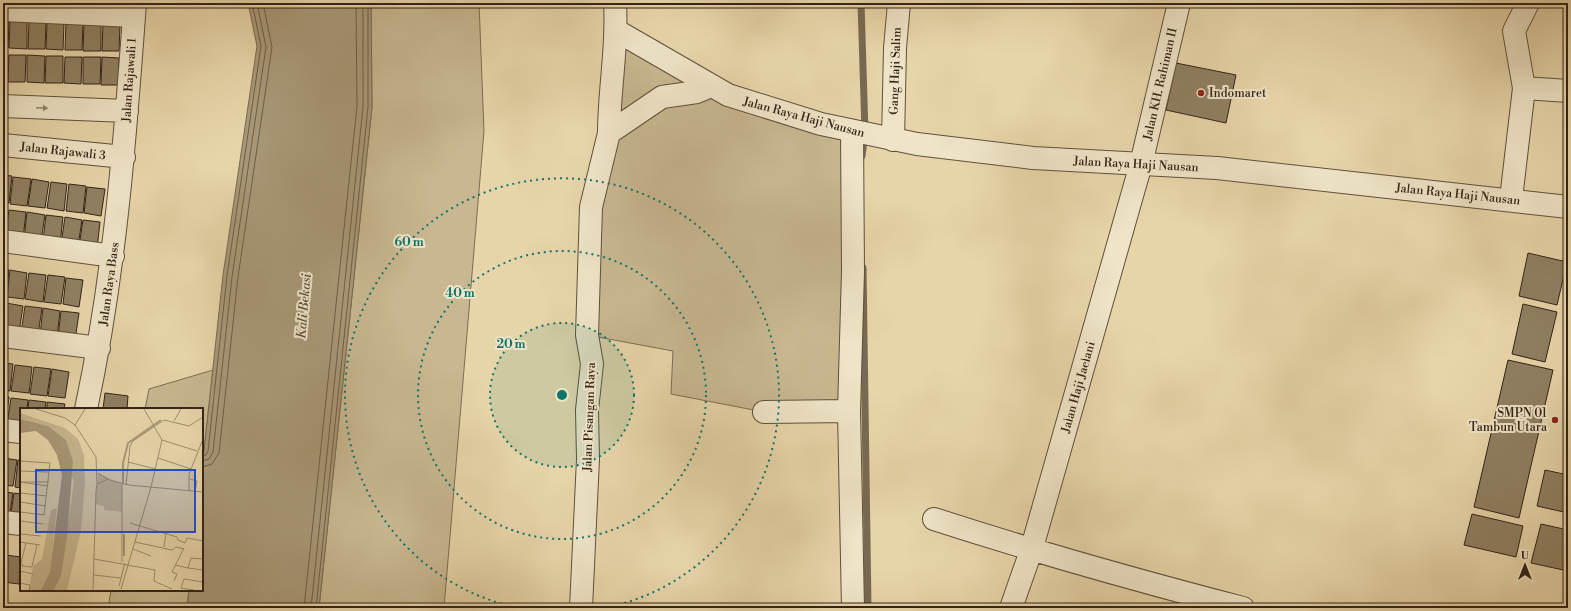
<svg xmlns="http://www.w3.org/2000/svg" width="1571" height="611" font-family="'Libre Bodoni',serif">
<rect width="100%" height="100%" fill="#e7d5a9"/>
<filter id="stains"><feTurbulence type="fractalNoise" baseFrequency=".005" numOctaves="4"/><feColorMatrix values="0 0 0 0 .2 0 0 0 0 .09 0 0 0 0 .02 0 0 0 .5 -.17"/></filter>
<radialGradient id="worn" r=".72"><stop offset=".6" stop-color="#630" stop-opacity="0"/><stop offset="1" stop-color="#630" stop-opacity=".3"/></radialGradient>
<path fill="#c8b790" stroke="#7d6d54" d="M371 3H479L484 131 444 608H319L372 107Z
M617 31 711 86 852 131 849 411 764 412 671 394 673 351 587 335Z
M213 370 202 469V409H145L149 389Z
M111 590H189L187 608H108Z"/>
<path fill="#a99878" stroke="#796952" d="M248 3H371L372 107 319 608H187L189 590H202V469L223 275 257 46Z"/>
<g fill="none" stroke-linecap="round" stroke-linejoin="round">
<path stroke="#6e5e48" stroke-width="1" d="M202 456 206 455 208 451 227 276 261 46 252 3
M202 461 209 459 213 452 232 277 266 47 257 3
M202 467 212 464 219 453 238 277 272 47 263 3
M304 608 357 106 356 3
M311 608 363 107V3
M316 608 368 107V3"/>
<path stroke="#796952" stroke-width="7" d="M861 3 865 132 862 156
M863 268 868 608"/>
</g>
<path fill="#908063" stroke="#322318" d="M3 21H9L8 48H3Z
M10 21 27 22V49L9 48Z
M29 22H46L45 49H28Z
M47 23H64L63 50 46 49Z
M66 23H83L82 50H65Z
M84 23 101 24V51H83Z
M103 24 120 25 119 51H102Z
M3 54 8 55 7 82H3Z
M9 55H26L25 82H8Z
M27 55 45 56 44 83 27 82Z
M46 56H63V83H45Z
M65 57H82L81 84 64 83Z
M83 57H101L100 84H83Z
M102 57 119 58V85H101Z
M1176 63 1236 75 1226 123 1166 110Z
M3 175 12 176 9 203 3 202Z
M13 177 31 179 27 206 10 204Z
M32 179 49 182 45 208 28 206Z
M51 182 67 184 64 211 47 208Z
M69 184 86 186 83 213 66 211Z
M87 187 105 189 101 216 84 213Z
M3 209 7 210 4 236H3Z
M9 210 26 212 23 239 5 237Z
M27 212 45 215 41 241 24 239Z
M46 215 63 217 60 244 43 241Z
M65 217 82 220 78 246 61 244Z
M83 220 100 222 97 249 79 246Z
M1528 253 1567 262 1557 305 1519 296Z
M3 269 9 270 6 297H3Z
M10 270 27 273 24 299 7 297Z
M29 273 46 275 43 302 25 299Z
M48 275 65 277 61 304 44 302Z
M66 278 83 280 79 307 63 304Z
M6 303 23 306 19 332 3 328Z
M1523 304 1557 312 1545 362 1512 354Z
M25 306 42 308 38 335 21 333Z
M43 308 60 311 57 337 40 335Z
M61 311 79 313 75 340 58 337Z
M1508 360 1553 370 1519 518 1474 507Z
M3 363 13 364 10 391 3 390Z
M15 365 32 367 29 393 11 391Z
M34 367 51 369 47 396 30 394Z
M52 369 69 372 65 398 48 396Z
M105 393 128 396 127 409H103Z
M3 396 9 397 5 424H3Z
M11 398 28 400 27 409H21V426L7 424Z
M29 400 46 402 45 409H28Z
M47 402 65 404 64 409H47Z
M3 458 17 460 13 486 3 485Z
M18 460H21V488L15 487Z
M1545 470 1568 475V513L1537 506Z
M3 492 13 493 9 520 3 519Z
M14 493 21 494V521L10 520Z
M1472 514 1523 526 1516 557 1464 545Z
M1541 524 1568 530V571L1531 563Z
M5 555 21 557 19 584 3 582Z"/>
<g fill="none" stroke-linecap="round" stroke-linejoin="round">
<defs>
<path id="minor" d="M3 10 134 16
M1524 88 1568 91
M3 106 127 111
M852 131 853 271 849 411 853 608
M893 140 895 48 899 3
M3 145 124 157
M1511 199 1524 88 1514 31 1528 3
M3 241 113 256
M3 336 99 348
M86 409C115 274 125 141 135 3
M764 412 849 411
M3 430 21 432
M934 519C1036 552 1139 581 1243 608
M3 522 21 524
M1011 608 1031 551 1141 164 1179 3"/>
<path id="tertiary" d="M617 31 728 95 821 124 917 144 1033 158 1217 168 1568 207
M609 133C609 89 618 46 615 3
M581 608 588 459 587 410 592 364 587 335 591 207 609 133 662 97 697 92 711 86"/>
</defs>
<use href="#minor" stroke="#5f503c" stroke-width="24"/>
<use href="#tertiary" stroke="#5f503c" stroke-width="24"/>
<use href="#minor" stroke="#efe4c7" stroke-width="22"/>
<use href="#tertiary" stroke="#efe4c7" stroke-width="22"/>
</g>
<defs><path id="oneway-solid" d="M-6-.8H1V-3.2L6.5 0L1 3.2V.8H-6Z"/></defs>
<use fill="#908470" href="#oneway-solid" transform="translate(42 108) rotate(2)"/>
<circle cx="562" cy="395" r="72" fill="#0f766e" fill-opacity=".12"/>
<g fill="none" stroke="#0f766e" stroke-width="2" stroke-dasharray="2 4">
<circle cx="562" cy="395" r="72"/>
<circle cx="562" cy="395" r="144"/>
<path d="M519 608A217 217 0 1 1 605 608"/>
</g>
<g fill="#8f2418" stroke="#efe4c7" stroke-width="1.5">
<circle cx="1201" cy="93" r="4"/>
<circle cx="1555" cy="420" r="4"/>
</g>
<g text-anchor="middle" stroke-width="4" stroke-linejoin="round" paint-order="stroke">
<g font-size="12" fill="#322318" stroke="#efe4c7">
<text transform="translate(895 71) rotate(-88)" y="4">Gang Haji Salim</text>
<text transform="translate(129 80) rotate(-86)" y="4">Jalan Rajawali 1</text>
<text transform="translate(1160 84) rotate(-77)" y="4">Jalan KH. Rahiman II</text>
<text transform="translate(804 117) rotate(15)" y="4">Jalan Raya Haji Nausan</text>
<text transform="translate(63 151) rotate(6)" y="4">Jalan Rajawali 3</text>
<text transform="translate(1136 164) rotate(3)" y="4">Jalan Raya Haji Nausan</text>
<text transform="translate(1458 194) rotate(6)" y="4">Jalan Raya Haji Nausan</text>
<text transform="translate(109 284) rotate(-82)" y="4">Jalan Raya Bass</text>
<text transform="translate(1078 387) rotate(-74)" y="4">Jalan Haji Jaelani</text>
<text transform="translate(589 417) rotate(-88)" y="4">Jalan Pisangan Raya</text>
</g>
<g font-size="12" fill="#322318" stroke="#efe4c7" text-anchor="start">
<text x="1209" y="97">Indomaret</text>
<text x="1547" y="417" text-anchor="end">SMPN 01<tspan x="1547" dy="14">Tambun Utara</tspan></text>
</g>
<g font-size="13" font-style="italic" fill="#5c4c3a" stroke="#efe4c7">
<text transform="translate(303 306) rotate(-85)" y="5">Kali Bekasi</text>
</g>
</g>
<g transform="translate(20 408)">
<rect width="183" height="183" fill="#e7d5a9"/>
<path d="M0 5 45 20 58 31 64 47 65 76 61 123 47 182H34L41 168 54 73 28 18 0 11ZM78 65 102 76V104L84 102V98L75 96ZM37 100 30 164 21 182H9L13 158 22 151 31 102Z" fill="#c8b790"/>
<path d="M0 11 28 18 46 32 53 53 47 130 41 168 34 182H21L30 164 42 67 37 47 28 32 16 23 0 25Z" fill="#a99878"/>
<path fill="none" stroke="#a99878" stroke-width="2" d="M103 75V55L108 35 141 12M104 148V126"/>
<path fill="none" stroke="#9f8e6f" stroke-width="1" d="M16 1 45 10 55 17 76 49 77 76M154 13 161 1M55 17 65 1M142 32 177 43M138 50 171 61M0 53 30 55 24 107 0 104M108 54 136 61M0 63 29 64M78 65 89 72 109 77 183 84M170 71 177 73 175 83M0 74H29M0 74 28 78M106 77 110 38 113 33 144 12 169 18 183 9M169 83V66L183 31M0 85 27 88M0 94 26 98M0 113 23 116M110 115 157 129 158 132 165 135 167 130 183 133M0 126 21 128M0 134 20 137M115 134 152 142 156 139 164 141M144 139 146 125M113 141 131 148M74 151 135 162 134 173 152 181M183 151 171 150 168 160 183 162M102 154V76M1 155 6 135M2 155V158L12 159 17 137M155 157 168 160M0 163 13 166M74 167 101 170M154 173 157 166 152 164 164 140M0 175 10 177 9 182M99 178 105 155M101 181 131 79 142 32 124 1M73 182 76 83 77 76 88 71M174 182 161 180 164 171 183 174"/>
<path fill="#1d4ed8" fill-opacity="0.15" stroke="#1d4ed8" stroke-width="2" d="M16 62H175V124H16Z"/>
<rect width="183" height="183" fill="none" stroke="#322318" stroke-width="2"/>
</g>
<circle cx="562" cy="395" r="6" fill="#0f766e" stroke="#efe4c7" stroke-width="2"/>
<g font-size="12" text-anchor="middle" font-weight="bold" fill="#0f766e" stroke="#efe4c7" stroke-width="4" stroke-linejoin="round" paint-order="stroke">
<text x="409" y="246">60 m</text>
<text x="460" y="297">40 m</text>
<text x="511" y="348">20 m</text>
</g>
<rect width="1571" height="611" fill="none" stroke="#e7d5a9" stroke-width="16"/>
<rect x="4" y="4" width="1563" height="603" fill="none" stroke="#322318" stroke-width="2"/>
<rect x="8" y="8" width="1555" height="595" fill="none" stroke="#322318"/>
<g transform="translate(1525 565)" stroke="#efe4c7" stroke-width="3" paint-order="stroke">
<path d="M0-3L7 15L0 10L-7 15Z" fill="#322318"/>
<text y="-6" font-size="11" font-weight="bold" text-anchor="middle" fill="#322318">U</text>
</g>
<rect width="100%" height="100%" filter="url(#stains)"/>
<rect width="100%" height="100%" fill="url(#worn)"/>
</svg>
